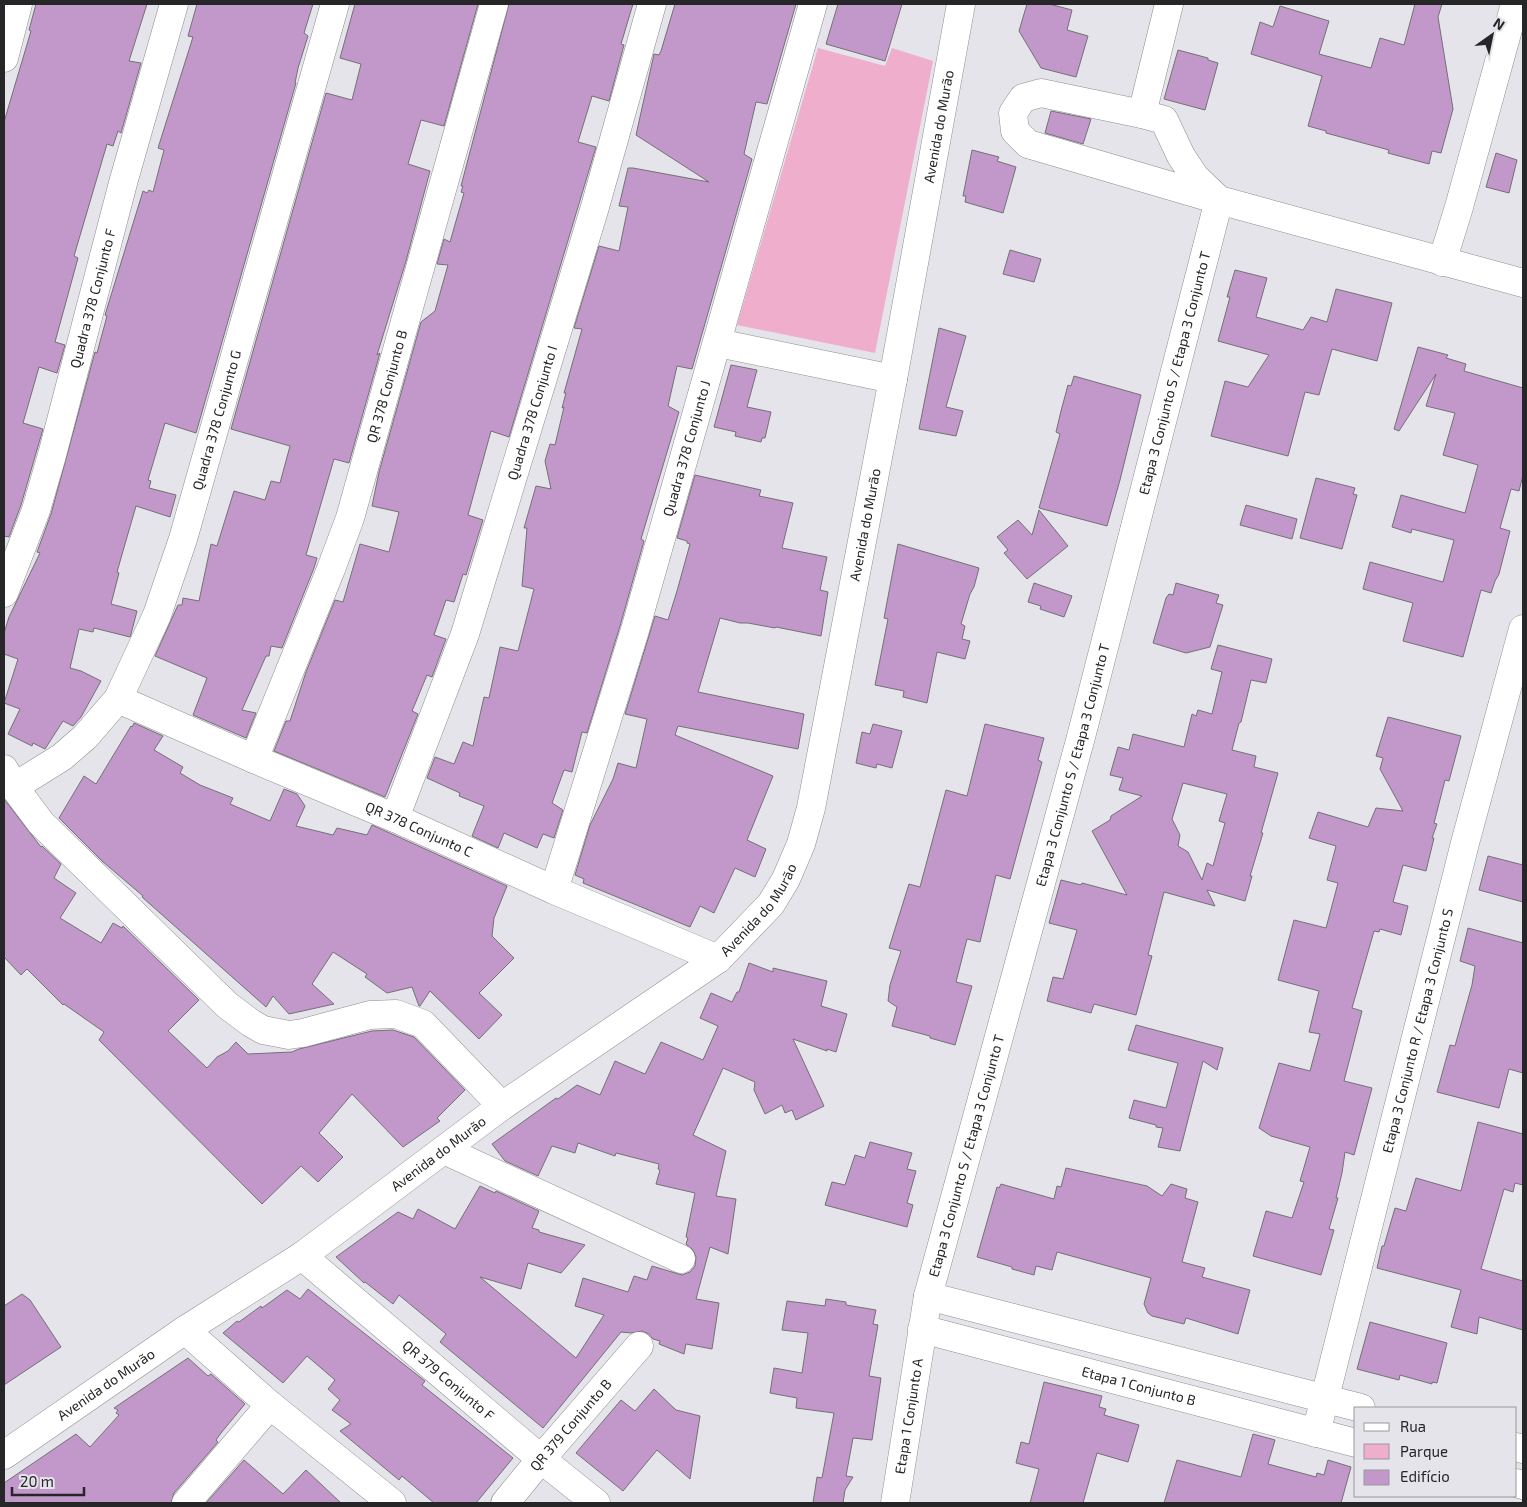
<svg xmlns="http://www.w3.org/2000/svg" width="1527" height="1507" font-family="'Exo 2',sans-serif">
<rect width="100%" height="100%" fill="#e4e4ea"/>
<path fill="#efaecc" d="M818 48 885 66 892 48 933 61 875 353 737 325Z"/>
<path fill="#c298cb" stroke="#747075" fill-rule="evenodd" d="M36 4H147L129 61 141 63 121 133 118 131 113 146 107 144 74 256 78 258 55 342 65 345 57 373 39 367 23 423 43 429 21 505 9 537 4 536V122L31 31 29 30Z
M197 4H313L304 33 308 36 298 68 295 83H296L196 433 165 423 148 480 151 481 149 488 176 495 170 517 136 506 125 544 117 572 119 573 111 604 137 611 131 634 130 637 94 628 93 632 79 629 70 668 81 671 101 681 81 717 73 726 63 721 45 749 33 743 32 746 8 734 20 709 4 703 18 659 4 654V633L9 617 40 553 37 552 51 514 95 352 97 353 107 316 105 315 143 191 147 193 149 190 153 192 164 150 158 148 193 37 188 36Z
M355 4H478L444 126 421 120 408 164 430 171 406 261 377 355 380 353 349 463 334 459 306 555 317 558 314 568 282 648 271 646 269 656H266L242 710 256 713 246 738 193 715 207 678 155 656 178 605H182L183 598 199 601 211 544 217 546 234 491 265 500 271 481 280 483 290 446 231 429 326 93 352 100 361 64 340 58Z
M509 4H633L621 44 624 45 609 101 592 96 578 142 596 147 509 437 491 431 468 515 483 520 466 575 463 574 454 602 446 600 434 635 446 639 432 677 427 675 412 711 418 714 385 797 274 751 286 721H290L306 672 335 600 343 602 360 544 389 552 399 512 372 506 379 472 421 322 435 311 448 265 437 264 444 239 450 242 464 193 461 192 463 186H461Z
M675 4H796L767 104 756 102 744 154 752 159 692 369 677 366 668 406 679 412 641 539 644 541 620 626 587 733 582 732 572 772 564 770 552 803 563 810 554 838 543 834 537 848 504 833 498 848 472 836 484 806 459 796 460 793 427 778 435 757 454 764 463 742 473 746 484 697 489 698 500 647 518 651 534 589 522 586 527 528H524L536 486 551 489 545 461 550 444 555 445 564 407 562 408 566 393H564L582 329 574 328 599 246 619 251 628 207 619 206 628 168H633L709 182 636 135 654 54 659 55 661 51Z
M838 4H902L885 61 826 44Z
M1027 4H1049L1072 10 1067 30 1088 36 1076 77 1041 68 1019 31Z
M1415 4H1442L1438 17 1453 109 1441 153 1432 151 1429 164 1388 153 1389 150 1326 133V131L1308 126 1322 76 1251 54 1260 22 1273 27 1280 6 1329 21 1319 54 1371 68 1380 38 1404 45Z
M1178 50 1208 58V60L1218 63 1205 110 1164 99Z
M1051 111 1091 119 1083 144 1045 133Z
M972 150 999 157 997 161 1016 167 1003 213 965 202 966 196H963Z
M1496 153 1517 160 1509 193 1486 187Z
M1010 250 1041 259 1034 282 1003 274Z
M1235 270 1267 278 1256 317 1303 330 1311 317 1327 322 1336 289 1392 303 1377 361 1332 349 1319 395 1305 392 1288 456 1211 436 1225 381 1248 387 1269 355 1218 341 1230 297H1227Z
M939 328 966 336 946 407 963 411 956 436 919 429Z
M1418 347 1448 355 1446 358 1466 364 1464 371 1523 388V475L1519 491 1511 489 1500 528 1510 531 1499 574 1495 581 1491 593 1481 590 1463 657 1403 641 1413 603 1363 589 1370 562 1443 582 1454 540 1412 529 1411 533 1392 527 1401 495 1465 513 1478 465 1443 455 1455 413 1426 406 1436 374 1399 431 1394 429Z
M731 365 757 370 747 407 771 412 765 438H762L761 442 735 436 736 432 714 427Z
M1074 376 1141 395 1120 480 1107 526 1039 508 1060 434 1056 432 1061 411 1068 385 1071 386Z
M695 475 761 490 759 496 793 503 782 548 827 557 820 590 828 592 821 636 776 627 775 628 748 623H740L720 618 698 692 804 714 798 749 678 726 675 735 773 776 747 840 766 849 755 877 735 868 714 913 700 906 690 927 583 883 584 879 575 875 590 825 613 779 618 763 636 768 647 719 625 714 655 616 668 620 677 591 690 544 687 543V541L677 538Z
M1316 478 1355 488 1353 494 1357 495 1342 549 1300 538Z
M1246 505 1297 519 1292 539 1240 525Z
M1039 510 1068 546 1027 579 1004 553 1008 550 997 537 1018 520 1032 535Z
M898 544 979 568 974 587 970 594 961 624 965 626 962 639 970 641 965 659 937 652 927 703 903 697 904 691 875 685 888 619 884 618Z
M1034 583 1072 596 1064 617 1040 609 1041 606 1028 602Z
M1176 583 1219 595 1216 603 1223 605 1210 647 1186 653 1153 643 1166 598 1169 594 1173 595Z
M1218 645 1272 659 1266 683 1251 680 1241 722 1239 723 1232 750 1256 756 1254 767 1278 773 1261 833H1263L1250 876H1252L1245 901 1207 890 1215 906 1164 892 1148 955 1152 956 1136 1015 1094 1004 1091 1013 1047 1001 1053 977 1063 979 1077 930 1049 923 1061 880 1081 885 1082 883 1127 895 1092 831 1110 820 1111 816 1142 796 1119 790 1123 778 1110 775 1118 747 1129 750 1133 734 1184 747 1192 714 1196 716 1198 710 1212 714 1222 672 1211 669ZM1183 783 1227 794 1219 821 1225 823 1213 866 1207 863 1202 880 1188 852 1178 846 1180 835 1172 819Z
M1388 717 1461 736 1449 781 1445 780 1434 823 1437 824 1432 838H1434L1426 871 1403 865 1393 902 1408 906 1401 935 1380 929 1379 932 1374 931 1352 1008 1362 1011 1344 1081 1372 1088 1354 1155 1345 1152 1342 1173 1336 1198H1338L1329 1229 1334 1230 1332 1237 1321 1275 1253 1256 1266 1211 1292 1218 1304 1182 1300 1181 1310 1147 1271 1136 1259 1128 1279 1063 1310 1071 1320 1034 1309 1032 1319 991 1278 980 1294 920 1326 928 1338 883 1327 880 1336 846 1309 838 1318 812 1368 827 1376 808 1403 811 1380 769 1383 758 1376 756Z
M134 723 163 736 154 750 183 767 180 773 200 785 233 798 230 804 270 821 284 789 297 794 305 806 296 826 333 835 337 828 367 835 372 825 507 886 494 918 492 936 514 958 479 993 502 1015 479 1039 430 991 420 1006H419L412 987 387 993 365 977 367 974 333 952 312 984 334 1004 289 1014 273 996 266 1007 142 897 143 896 102 861 59 818 84 776 96 784 131 726 132 727Z
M873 724 902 731 892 768 877 764 876 768 856 763 862 732 870 734Z
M985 724 1044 738 1038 760 1042 762 1010 879 996 875 980 942 967 939 956 982 972 986 955 1045 930 1038V1036L892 1026 897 1007 888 1001 890 985 901 951 889 948 909 884 920 887 946 790 967 796Z
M4 799 41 847 42 846 61 864 54 878 76 893 60 918 101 943 113 923 122 928 123 926 199 1000 168 1031 207 1068 217 1057 228 1051 236 1042 248 1054 292 1052 299 1049 372 1031 393 1030 414 1037 465 1090 437 1118 440 1121 403 1147 352 1094 319 1133 343 1157 318 1182 301 1166 262 1204 99 1040 104 1032 64 1004 63 1005 27 969 21 975 4 957Z
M1488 856 1523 865V902L1479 890Z
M1468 928 1523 943V1073L1509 1069 1499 1108 1437 1092 1450 1045 1455 1046 1472 985 1475 966 1460 961Z
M749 963 773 972V968L827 981 821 1006 847 1014 836 1052 827 1049V1051L793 1039 824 1106 796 1120 792 1110 785 1113 782 1105 765 1114 754 1090 755 1082 723 1068 693 1135 726 1151 716 1196 736 1199 728 1254 710 1247 696 1299 719 1303 712 1349 686 1344 684 1354 659 1344 660 1341 653 1339 649 1334 642 1331 632 1333 621 1332 543 1428 440 1342 446 1334 399 1295 393 1304 365 1282 364 1283 336 1257 398 1212 413 1219 418 1209 455 1229 480 1186 495 1193 496 1191 539 1211 532 1228 539 1230V1232L585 1245 561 1273 528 1263 521 1289 480 1277 576 1358 604 1315 575 1306 583 1278 628 1292 634 1276 647 1280 652 1266 682 1275 690 1272 695 1266 696 1257 693 1250 686 1244 688 1238 686 1237 695 1193 656 1184 660 1170 658 1169 659 1164 616 1153 615 1156 578 1143 575 1153 552 1146 538 1176 505 1161 492 1144 556 1098 558 1099 577 1085 600 1095 615 1061 645 1074 661 1042 703 1060 718 1026 700 1018 711 993 732 1002 737 992H739Z
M1136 1025 1223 1048 1217 1070 1203 1061 1180 1151 1158 1147 1163 1128 1156 1127V1125L1129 1118 1134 1100 1166 1108 1178 1063 1128 1050Z
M1478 1122 1523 1134V1185L1515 1183 1513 1192 1504 1189 1481 1269 1523 1281V1330L1479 1317 1477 1334 1451 1327 1461 1290 1377 1268 1382 1246H1384L1395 1208 1406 1211 1416 1178 1461 1191Z
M870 1142 912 1153 907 1169 916 1171 907 1203 913 1205 907 1227 825 1205 832 1182 845 1185 855 1155 865 1158Z
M1066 1168 1147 1186 1162 1196 1171 1184 1187 1189 1185 1198 1198 1202 1182 1262 1205 1268 1202 1277 1250 1290 1238 1334 1186 1318 1184 1324 1152 1316 1148 1313 1144 1304 1151 1278 1057 1252 1052 1270 1036 1266 1034 1275 1012 1269V1267L977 1257 997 1187 999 1188 1001 1184 1054 1199 1057 1186 1061 1187Z
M308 1289 425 1381 422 1385 513 1458 476 1503H434L402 1476 399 1480 340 1431 351 1424 332 1410 340 1400 328 1389 335 1380 307 1356 283 1383 223 1333 237 1321 239 1322 261 1306 262 1308 287 1290 300 1299Z
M22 1294 30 1300 61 1347 4 1385V1306Z
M826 1299 846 1302V1305L876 1310 873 1324 878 1325 869 1376 881 1378 872 1440 853 1438 846 1476 853 1477 845 1490 843 1503H813L817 1477 822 1478 834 1413 796 1408 797 1398 770 1393 774 1368 802 1373 808 1333 782 1330 787 1301 825 1306Z
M1370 1322 1447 1343 1437 1383 1432 1382V1384L1400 1375 1399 1380 1357 1369Z
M188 1358 208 1376 211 1374 245 1404 221 1433 216 1440 218 1442 174 1493 171 1503H4V1483L76 1434 90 1447 119 1415 116 1413 118 1410 114 1408Z
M1044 1382 1102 1396 1099 1407 1106 1409 1104 1415 1139 1425 1128 1462 1097 1453 1083 1503H1030L1039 1469 1016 1463 1021 1442 1029 1444Z
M654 1389 676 1410 700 1416 690 1479 657 1450 623 1491 576 1453 621 1400 635 1411Z
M1253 1434 1275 1440 1268 1464 1316 1477 1317 1473 1324 1475 1328 1460 1351 1467 1341 1503H1164L1177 1460 1241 1477Z
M244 1460 283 1494 306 1470 341 1503H206Z"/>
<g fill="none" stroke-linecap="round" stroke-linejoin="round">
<defs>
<g id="minor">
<path d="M4 58 18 4"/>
<path d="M1142 114 1169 4"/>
<path d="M1442 262 1459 207 1515 4"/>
<path d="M718 343 893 379"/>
<path id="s1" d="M4 593 36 510 52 455 123 183 174 4"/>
<path id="s2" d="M118 699 254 759 395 818 554 890 718 959"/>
<path id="s3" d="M254 759 331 569 350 518 494 4"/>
<path d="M4 769 14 787 41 823 227 1005 251 1023 263 1030 289 1035 303 1033 370 1015 396 1014 423 1024 502 1106"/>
<path id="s4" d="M14 787 62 757 85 737 118 699 157 615 183 539 335 4"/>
<path id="s5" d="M395 818 465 634 595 207 652 4"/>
<path id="s6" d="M554 890 635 630 813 4"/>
<path d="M444 1150 681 1259"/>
<path id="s7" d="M302 1256 541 1459 596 1503"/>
<path d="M928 1296 1361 1408"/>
<path id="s8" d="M922 1329 1356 1443"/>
<path d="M185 1330 270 1405 392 1503"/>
<path id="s9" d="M1316 1433 1465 843 1523 629"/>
<path d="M1516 1447 1523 1449"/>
<path id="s10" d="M4 1455 185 1330 302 1256 502 1106 718 959 771 904 786 879 801 844 811 808 893 379 961 4"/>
<path d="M1516 1483 1523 1485"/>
<path d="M186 1503 270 1405"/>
<path id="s11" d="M505 1503 541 1459 639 1346"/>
<path id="s12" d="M895 1503 928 1296 1081 737 1219 200 1195 177 1181 156 1164 120 1142 114 1041 93 1023 98 1013 113 1015 131 1028 144 1219 200 1523 283"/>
</g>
</defs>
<use href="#minor" stroke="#8e8d92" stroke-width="29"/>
<use href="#minor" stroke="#fff" stroke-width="28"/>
</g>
<g text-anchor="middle" stroke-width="4.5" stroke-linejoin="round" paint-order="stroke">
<g font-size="14" fill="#262628" stroke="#e4e4ea">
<text dy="5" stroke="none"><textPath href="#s10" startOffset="1744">Avenida do Murão</textPath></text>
<text dy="5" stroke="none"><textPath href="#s1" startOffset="308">Quadra 378 Conjunto F</textPath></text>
<text dy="5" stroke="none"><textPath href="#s12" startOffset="1165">Etapa 3 Conjunto S / Etapa 3 Conjunto T</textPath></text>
<text dy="5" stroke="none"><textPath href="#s3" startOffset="396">QR 378 Conjunto B</textPath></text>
<text dy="5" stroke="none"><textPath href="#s5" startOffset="428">Quadra 378 Conjunto I</textPath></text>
<text dy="5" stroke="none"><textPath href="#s4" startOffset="434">Quadra 378 Conjunto G</textPath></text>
<text dy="5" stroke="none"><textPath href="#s6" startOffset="461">Quadra 378 Conjunto J</textPath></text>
<text dy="5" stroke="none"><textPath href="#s10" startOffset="1339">Avenida do Murão</textPath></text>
<text dy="5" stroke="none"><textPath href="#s12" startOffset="760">Etapa 3 Conjunto S / Etapa 3 Conjunto T</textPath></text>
<text dy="5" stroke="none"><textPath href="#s2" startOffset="328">QR 378 Conjunto C</textPath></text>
<text dy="5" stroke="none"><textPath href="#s10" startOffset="934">Avenida do Murão</textPath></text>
<text dy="5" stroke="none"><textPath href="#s9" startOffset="415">Etapa 3 Conjunto R / Etapa 3 Conjunto S</textPath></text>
<text dy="5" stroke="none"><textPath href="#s10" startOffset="529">Avenida do Murão</textPath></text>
<text dy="5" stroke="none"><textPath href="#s12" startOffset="355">Etapa 3 Conjunto S / Etapa 3 Conjunto T</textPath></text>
<text dy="5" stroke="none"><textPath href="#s7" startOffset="192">QR 379 Conjunto F</textPath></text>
<text dy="5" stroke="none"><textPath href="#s10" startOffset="124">Avenida do Murão</textPath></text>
<text dy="5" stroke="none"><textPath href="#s8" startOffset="224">Etapa 1 Conjunto B</textPath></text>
<text dy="5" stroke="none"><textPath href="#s12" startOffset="88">Etapa 1 Conjunto A</textPath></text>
<text dy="5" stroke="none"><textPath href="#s11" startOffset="102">QR 379 Conjunto B</textPath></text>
</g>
</g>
<rect width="1527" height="1507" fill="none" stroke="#262628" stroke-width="10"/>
<rect x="1354" y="1407" width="162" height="90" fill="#e4e4ea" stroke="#98989c"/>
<rect x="1364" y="1423" width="25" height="8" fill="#ffffff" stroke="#98989c"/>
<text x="1400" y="1432" font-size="15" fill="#262628">Rua</text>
<rect x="1364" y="1444" width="25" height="15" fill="#efaecc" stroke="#98989c"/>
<text x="1400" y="1457" font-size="15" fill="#262628">Parque</text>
<rect x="1364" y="1470" width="25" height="15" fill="#c298cb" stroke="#98989c"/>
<text x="1400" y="1482" font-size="15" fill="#262628">Edifício</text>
<g transform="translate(1492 35) rotate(33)" stroke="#e4e4ea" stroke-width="4" paint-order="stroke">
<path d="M0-4L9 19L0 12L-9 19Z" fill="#262628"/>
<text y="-8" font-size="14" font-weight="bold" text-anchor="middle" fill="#262628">N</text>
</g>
<path d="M12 1487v8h72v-8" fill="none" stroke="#262628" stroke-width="2.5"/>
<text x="20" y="1487" font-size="15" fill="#262628" stroke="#e4e4ea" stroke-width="4" paint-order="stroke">20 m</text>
</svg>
